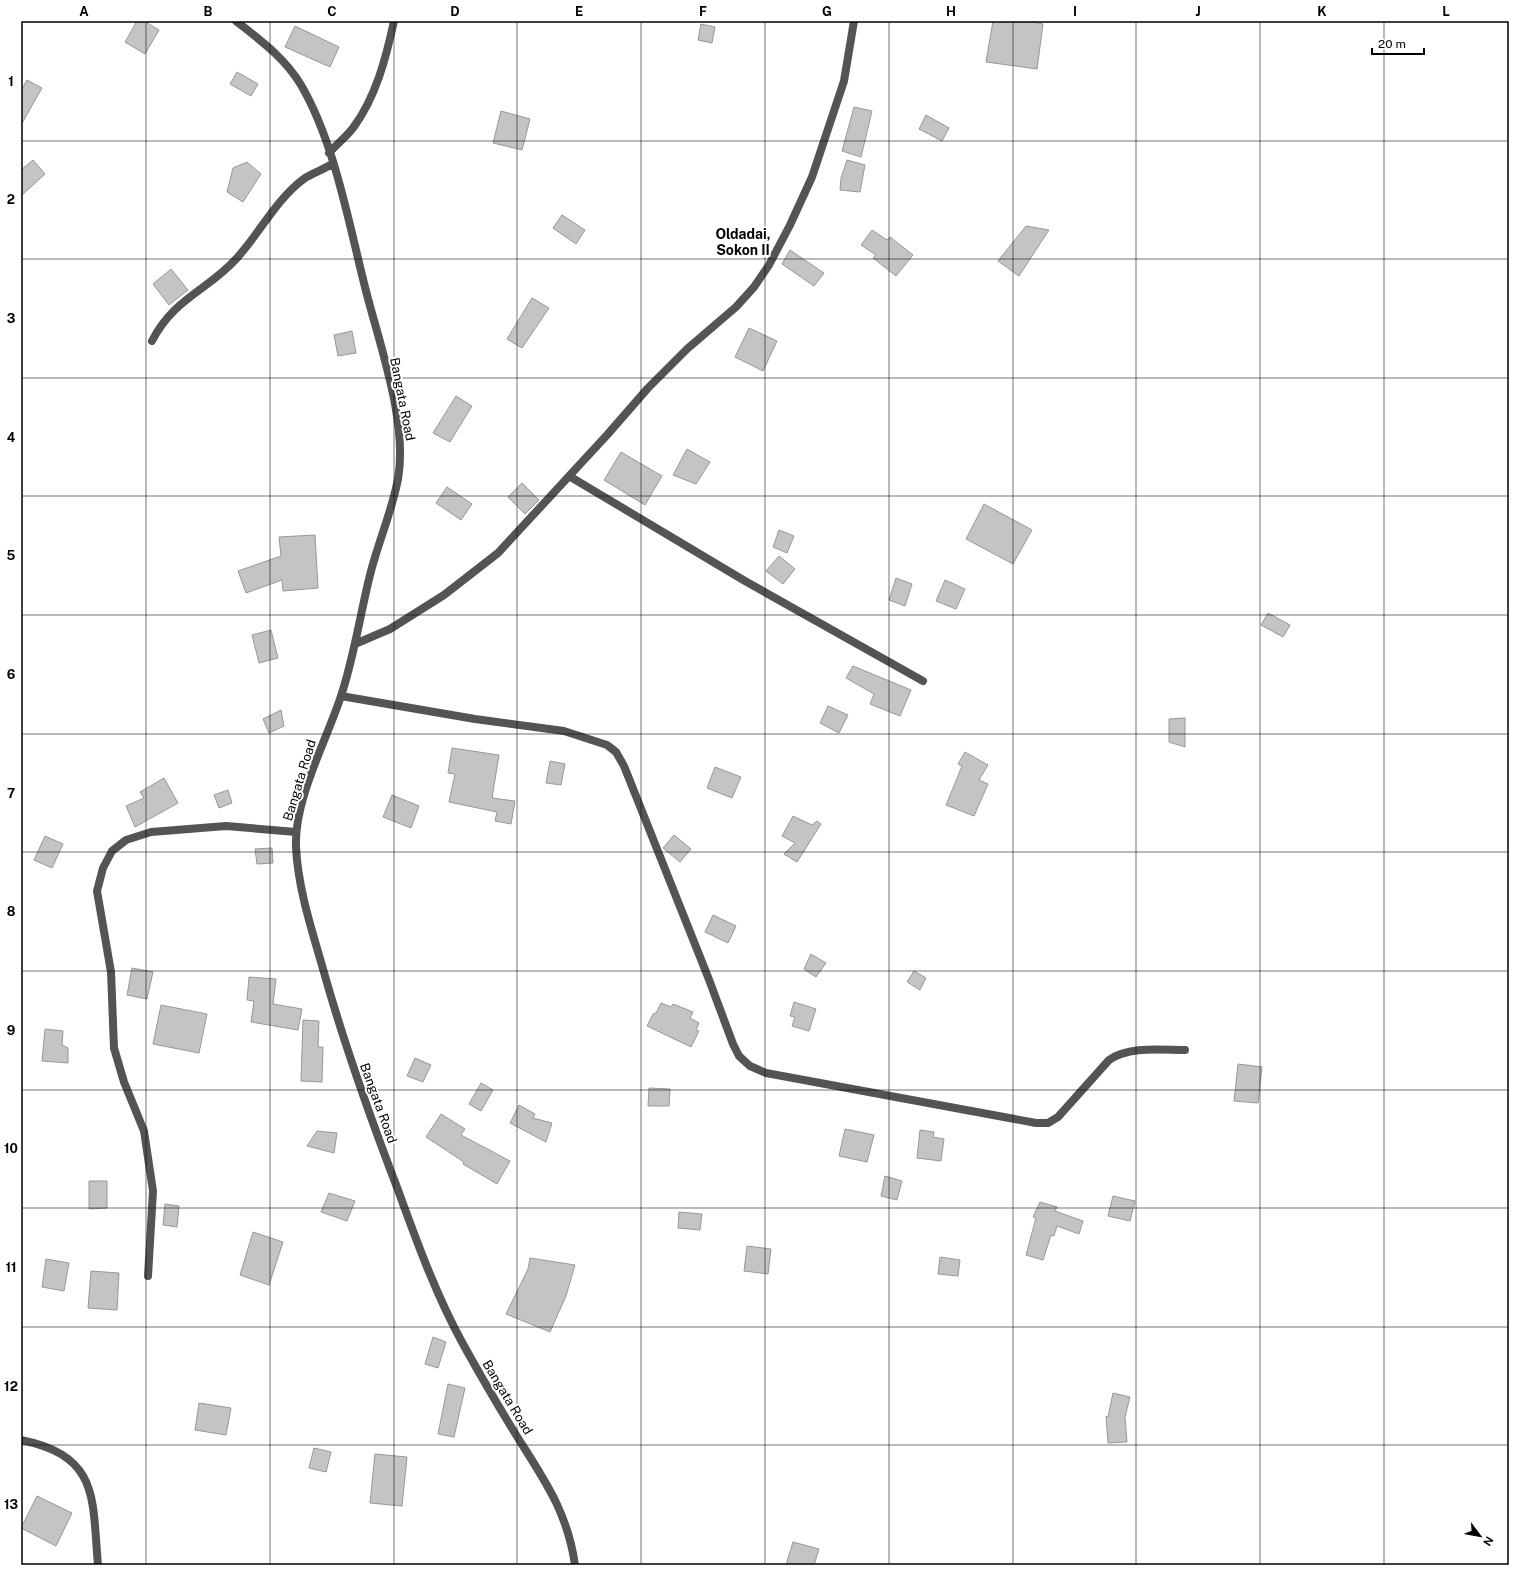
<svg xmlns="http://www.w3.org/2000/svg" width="1530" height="1586" font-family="'Public Sans',sans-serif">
<rect width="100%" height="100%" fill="#fff"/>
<path fill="#c4c4c4" stroke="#989898" d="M137 21H144L159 30 145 54 125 42Z
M993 21H1027L1043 24 1037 69 986 62Z
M701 24 715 27 712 43 698 40Z
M295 26 339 47 330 67 285 47Z
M237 72 258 84 251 96 230 84Z
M27 80 42 88 21 125V90Z
M854 107 872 111 861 157 842 151Z
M501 111 530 119 522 150 493 143Z
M926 115 949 128 942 141 919 129Z
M33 160 45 174 21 196V170Z
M847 160 865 165 860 192 840 190 841 178Z
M247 162 261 174 243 202 227 192 233 168Z
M562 215 585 230 576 244 553 228Z
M1026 226 1049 230 1019 276 998 261Z
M872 230 887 240 890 237 913 255 896 276 873 258 876 255 861 245Z
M790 250 824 273 814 286 782 264Z
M171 269 188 290 169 305 153 284Z
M532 298 549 308 522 348 507 339Z
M749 328 777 341 763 371 735 357Z
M352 331 356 353 338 356 334 335Z
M456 396 472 406 450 442 433 433Z
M687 449 710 462 696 484 673 475Z
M621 452 662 476 645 505 604 480Z
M522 483 539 500 525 514 508 497Z
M447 487 472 504 461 520 436 503Z
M984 504 1032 530 1013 564 966 539Z
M779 530 794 536 787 553 773 547Z
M315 535 318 588 283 591 282 580 246 593 238 571 281 556 279 537Z
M779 556 795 569 783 584 766 571Z
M896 578 912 584 905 606 889 600Z
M945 580 965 589 956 609 936 601Z
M1268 613 1290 625 1283 637 1261 625Z
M271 630 278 658 259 663 252 635Z
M853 666 911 690 900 716 870 704 874 694 846 678Z
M828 706 848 715 839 733 820 723Z
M281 710 284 726 269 733 263 719Z
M1185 718V747L1169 742V719Z
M452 748 499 755 492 798 515 801 511 824 495 821 497 812 449 802 455 774 448 773Z
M965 752 988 765 979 780 988 784 974 816 946 805 962 766 958 764Z
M550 761 565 764 561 785 546 783Z
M715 767 741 777 732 798 707 788Z
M164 778 178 803 135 827 126 806 144 798 140 792Z
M228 790 232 803 219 808 214 795Z
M392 795 419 806 411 828 383 817Z
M793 816 812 825 817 821 821 824 797 862 784 854 795 843 782 836Z
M674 835 691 849 680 862 663 848Z
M45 836 63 844 52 868 34 860Z
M272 848 273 863 257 864 255 849Z
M713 915 736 926 728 943 705 932Z
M811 954 826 963 816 977 804 969Z
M132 968 153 972 147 999 127 995Z
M914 971 926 978 920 990 907 982Z
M249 977 276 979 273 1004 302 1009 298 1030 251 1022 254 1001 247 1000Z
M794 1002 816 1009 809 1031 792 1026 795 1017 790 1016Z
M661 1003 671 1007 673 1004 693 1012 690 1018 699 1023 696 1030 699 1031 691 1047 647 1026 653 1014 656 1013Z
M161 1005 207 1014 199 1053 153 1044Z
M303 1020 319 1021 318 1047H323L322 1082 301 1081Z
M45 1029 63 1031 62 1045 68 1048V1063L42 1061Z
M415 1058 431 1065 423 1082 407 1076Z
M1238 1064 1262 1067 1258 1103 1234 1101Z
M481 1083 493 1090 481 1111 469 1104Z
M649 1088 670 1089 669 1106H648Z
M519 1105 535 1114 533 1118 552 1123 546 1142 510 1123Z
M441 1114 465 1129 461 1135 510 1161 497 1184 463 1164 464 1162 426 1137Z
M845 1129 874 1135 867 1162 839 1156Z
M920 1130 934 1132 933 1137 944 1139 941 1161 917 1158Z
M317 1131 337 1133 334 1153 307 1146Z
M885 1176 902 1181 897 1200 881 1196Z
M89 1181H107V1208L89 1209Z
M329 1193 355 1201 347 1221 321 1212Z
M1113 1196 1135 1201 1130 1221 1108 1216Z
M1040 1202 1057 1207 1055 1211 1083 1221 1079 1234 1057 1226 1054 1236 1051 1235 1043 1260 1026 1255 1036 1218 1033 1217Z
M165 1204 179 1206 177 1227 163 1225Z
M679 1212 702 1214 700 1230 678 1228Z
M253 1232 283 1242 269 1285 240 1275Z
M747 1246 771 1249 768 1274 744 1271Z
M940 1257 960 1260 958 1276 938 1274Z
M530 1258 575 1265 566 1296 550 1332 506 1314 528 1269Z
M46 1259 69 1263 64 1291 42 1287Z
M91 1271 119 1273 117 1310 88 1308Z
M433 1337 446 1342 438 1368 425 1364Z
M448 1384 465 1388 454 1437 438 1434Z
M1113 1393 1130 1397 1125 1417 1127 1442 1108 1443 1106 1416 1108 1417Z
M199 1403 231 1408 226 1435 195 1430Z
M314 1448 331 1452 326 1472 309 1468Z
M375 1454 407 1457 402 1506 370 1503Z
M37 1496 72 1513 56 1546 21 1528Z
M793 1542 819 1549 814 1565H786Z"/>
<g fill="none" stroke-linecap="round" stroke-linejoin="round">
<path stroke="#545454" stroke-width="8" d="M236 21C260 40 285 58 301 85 335 143 349 225 366 291 380 346 408 423 398 479 392 511 378 543 370 575 360 615 354 657 341 696 326 742 294 799 296 847 298 889 312 930 323 969 344 1044 370 1117 398 1190 417 1242 436 1295 463 1344 479 1373 496 1402 513 1430 542 1477 567 1509 575 1565
M329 153C337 144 346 137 353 128 376 97 386 58 394 21
M152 341C174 298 207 291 236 259 260 233 276 199 305 178 314 173 324 169 332 164
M569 476 745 581 923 681
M355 644 390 629 444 595 498 553 607 435 648 388 687 349 736 307 754 287 769 265 790 225 812 177 844 81 854 21
M341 696 475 719 564 731 607 745 616 752 624 766 708 977 733 1044 739 1056 750 1066 766 1073 1036 1123H1048L1058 1117 1109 1060C1129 1046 1161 1050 1185 1050
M148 1276 153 1191 144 1131 124 1082 114 1048 111 972 97 891 103 868 112 851 126 840 151 832 226 826 296 832
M21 1440C100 1456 92 1499 98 1565"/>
</g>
<path fill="none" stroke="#000" stroke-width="1" stroke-opacity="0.55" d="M146 21V1565M270 21V1565M394 21V1565M517 21V1565M641 21V1565M765 21V1565M889 21V1565M1013 21V1565M1136 21V1565M1260 21V1565M1384 21V1565M21 141H1509M21 259H1509M21 378H1509M21 496H1509M21 615H1509M21 734H1509M21 852H1509M21 971H1509M21 1090H1509M21 1208H1509M21 1327H1509M21 1445H1509"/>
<g text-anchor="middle" stroke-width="4" stroke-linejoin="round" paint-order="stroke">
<g font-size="13" fill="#000" stroke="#fff">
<text transform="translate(403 399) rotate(79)" y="5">Bangata Road</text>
<text transform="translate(299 780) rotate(-73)" y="5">Bangata Road</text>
<text transform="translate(379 1103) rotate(70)" y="5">Bangata Road</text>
<text transform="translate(508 1397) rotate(59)" y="5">Bangata Road</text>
</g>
<g font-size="14" font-weight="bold" fill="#000" stroke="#fff">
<text x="743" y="239">Oldadai,<tspan x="743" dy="16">Sokon II</tspan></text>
</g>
</g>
<rect width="1530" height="1586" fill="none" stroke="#ffffff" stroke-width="44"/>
<g transform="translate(1480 1536) rotate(122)" stroke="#ffffff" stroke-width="3" paint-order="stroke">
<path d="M0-3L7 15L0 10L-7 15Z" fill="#000000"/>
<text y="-6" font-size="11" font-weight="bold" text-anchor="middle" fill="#000000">N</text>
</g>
<path d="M1372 48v6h52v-6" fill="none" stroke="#000000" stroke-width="2"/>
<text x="1378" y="48" font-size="12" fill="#000000" stroke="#ffffff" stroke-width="3" paint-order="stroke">20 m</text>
<rect x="22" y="22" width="1486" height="1542" fill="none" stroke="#000" stroke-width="1.5"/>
<g font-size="13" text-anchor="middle" font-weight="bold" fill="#000">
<text x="84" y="16">A</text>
<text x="208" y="16">B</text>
<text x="332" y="16">C</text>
<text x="455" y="16">D</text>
<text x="579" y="16">E</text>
<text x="703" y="16">F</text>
<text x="827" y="16">G</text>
<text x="951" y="16">H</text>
<text x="1075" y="16">I</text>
<text x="1198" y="16">J</text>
<text x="1322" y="16">K</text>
<text x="1446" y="16">L</text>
<text x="11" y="86">1</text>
<text x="11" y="204">2</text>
<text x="11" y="323">3</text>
<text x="11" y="442">4</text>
<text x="11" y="560">5</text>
<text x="11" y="679">6</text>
<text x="11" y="798">7</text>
<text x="11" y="916">8</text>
<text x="11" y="1035">9</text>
<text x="11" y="1153">10</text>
<text x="11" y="1272">11</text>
<text x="11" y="1391">12</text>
<text x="11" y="1509">13</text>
</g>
</svg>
